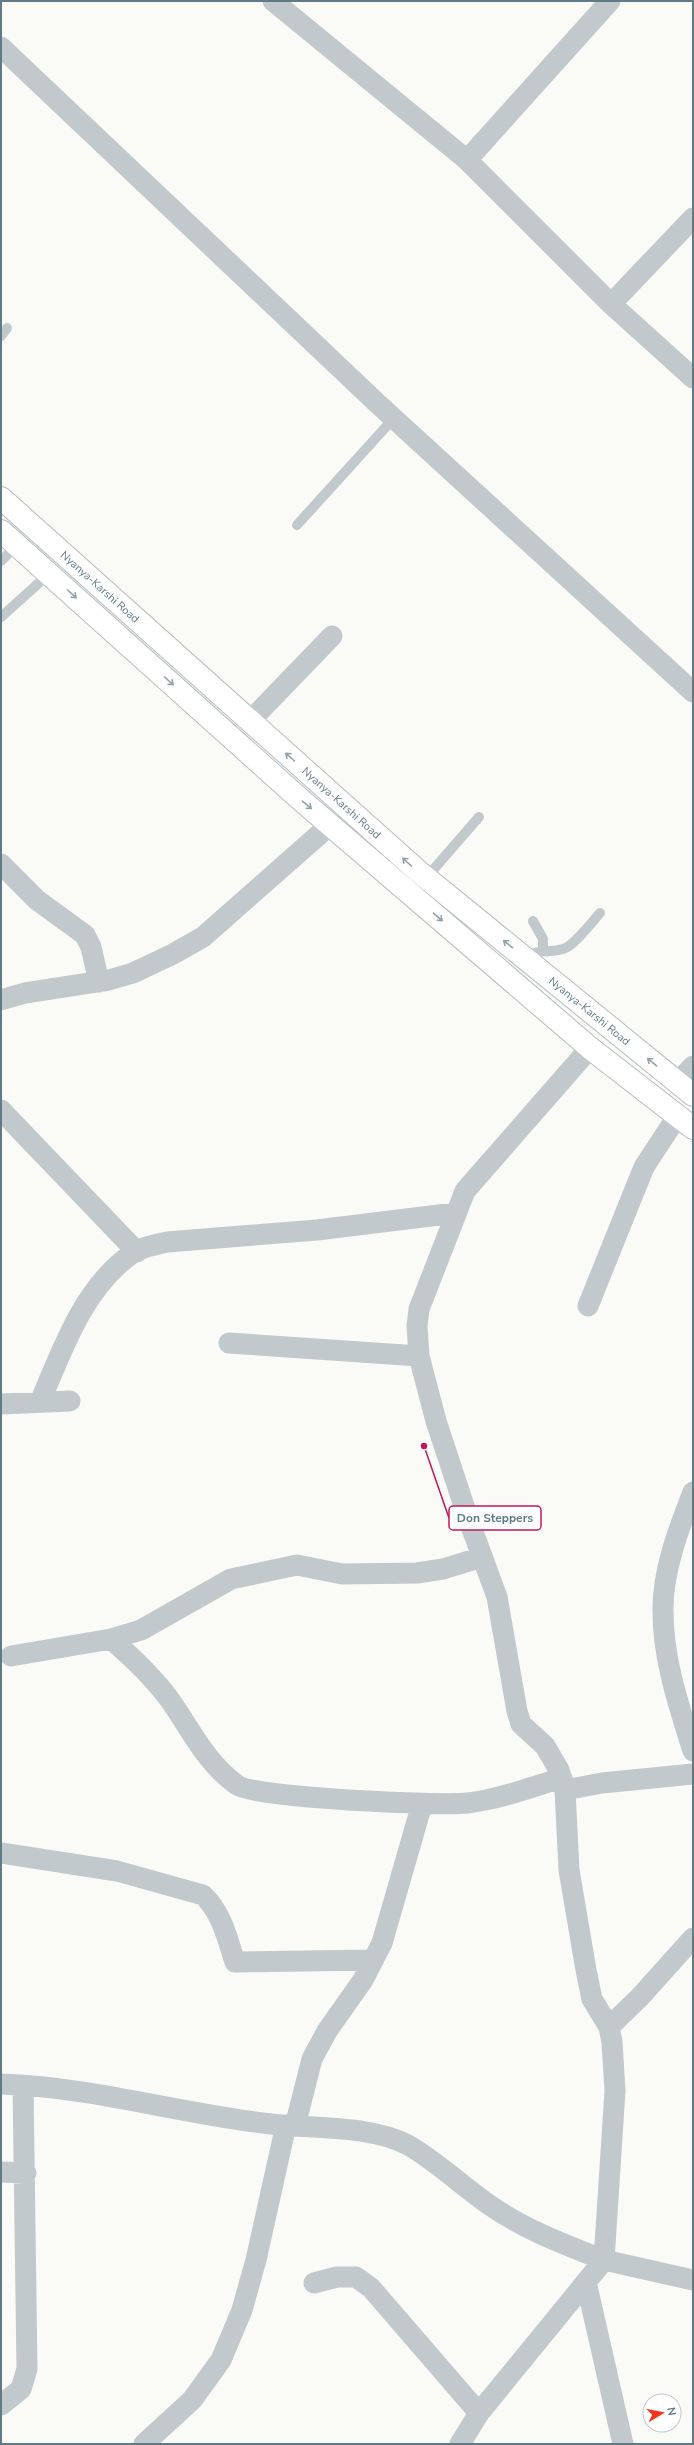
<svg xmlns="http://www.w3.org/2000/svg" width="694" height="2445" font-family="'Nunito Sans',sans-serif">
<rect width="100%" height="100%" fill="#fafaf7"/>
<g fill="none" stroke-linecap="round" stroke-linejoin="round">
<defs>
<g id="primary">
<path id="s1" d="M1 498 419 872 693 1095"/>
<path d="M1 531 301 800 590 1048 693 1128"/>
</g>
</defs>
<use href="#primary" stroke="#b6bdc0" stroke-width="24"/>
<path stroke="#c2c9cc" stroke-width="10" d="M1 336 7 328
M297 525 394 418
M1 561 17 545
M1 617 50 573
M426 878 479 817
M533 921 543 939V950
M525 958C543 947 547 954 563 949 574 946 592 922 600 913"/>
<path stroke="#c2c9cc" stroke-width="21" d="M273 1 467 160 611 304 693 378
M1 47 378 404 693 692
M467 160 610 1
M611 304 693 218
M250 721 332 636
M1 864 37 900 85 935 91 947 99 982
M1 1000 25 993 109 980 133 973 173 954 203 937 330 825
M678 1082 693 1066
M1 1110 137 1252
M588 1306 644 1167 678 1115
M229 1343 419 1356
M40 1402C62 1351 82 1290 130 1255 141 1247 154 1245 167 1242L317 1230 455 1213
M1 1404 70 1401
M693 1492C679 1528 662 1572 663 1612 663 1660 679 1706 693 1751
M111 1639C133 1658 153 1677 170 1700 191 1730 206 1763 237 1785 254 1798 440 1806 468 1803 501 1799 531 1787 562 1778
M11 1656 111 1639 141 1630 231 1579 297 1565 342 1574 417 1573 443 1569 482 1557
M565 1790 602 1783 693 1774
M1 1853 117 1871 203 1895C222 1913 227 1938 235 1962L373 1960
M609 2027 640 1997 693 1938
M1 2084C93 2087 181 2114 271 2124 314 2129 369 2125 408 2145 436 2161 461 2185 488 2204 523 2229 564 2244 604 2260L615 2091 612 2042 609 2027 592 1999 586 1970 569 1870 565 1790 559 1770 545 1746 521 1724 517 1711 497 1597 468 1518 436 1421 419 1356 417 1326 419 1309 465 1191 590 1048
M295 2126 312 2059 327 2031 363 1980 382 1943 422 1804
M1 2172 26 2173
M586 2282 623 2444
M314 2283 337 2277H356L371 2288 479 2413
M1 2405 21 2389 27 2369 23 2085
M144 2444 192 2400 221 2360 242 2310 256 2260 286 2125
M460 2444 479 2413 604 2260 693 2280"/>
<use href="#primary" stroke="#fff" stroke-width="22"/>
</g>
<defs><path id="oneway-shaft" d="M-6 0H5M1.5-3L5.5 0L1.5 3" fill="none" stroke-width="1.6" stroke-linecap="round" stroke-linejoin="round"/></defs>
<g stroke="#91a2aa">
<use href="#oneway-shaft" transform="translate(72 594) rotate(42)"/>
<use href="#oneway-shaft" transform="translate(169 681) rotate(42)"/>
<use href="#oneway-shaft" transform="translate(290 757) rotate(-138)"/>
<use href="#oneway-shaft" transform="translate(307 805) rotate(40)"/>
<use href="#oneway-shaft" transform="translate(407 862) rotate(-138)"/>
<use href="#oneway-shaft" transform="translate(438 917) rotate(41)"/>
<use href="#oneway-shaft" transform="translate(508 944) rotate(-141)"/>
<use href="#oneway-shaft" transform="translate(652 1062) rotate(-141)"/>
</g>
<g text-anchor="middle" stroke-width="4" stroke-linejoin="round" paint-order="stroke">
<g font-size="11" fill="#627a85" stroke="#fff">
<text dy="4" stroke="none"><textPath href="#s1" startOffset="133">Nyanya-Karshi Road</textPath></text>
<text dy="4" stroke="none"><textPath href="#s1" startOffset="457">Nyanya-Karshi Road</textPath></text>
<text dy="4" stroke="none"><textPath href="#s1" startOffset="781">Nyanya-Karshi Road</textPath></text>
</g>
</g>
<path fill="none" stroke="#c2185b" stroke-width="1.5" d="M424 1446L449 1518"/>
<circle fill="#c2185b" stroke="#fff" stroke-width="1.5" cx="424" cy="1446" r="4"/>
<rect fill="#fff" stroke="#c2185b" stroke-width="1.5" x="449" y="1506" width="92" height="24" rx="4"/>
<g font-size="12" text-anchor="middle" font-weight="bold" fill="#627a85">
<text x="495" y="1522">Don Steppers</text>
</g>
<rect width="694" height="2445" fill="none" stroke="#627a85" stroke-width="4"/>
<g transform="translate(662 2413) rotate(80)"><circle r="19" fill="#ffffff" stroke="#c0cace"/>
<path d="M0-3L7 15L0 10L-7 15Z" fill="#f2341f"/>
<text y="-6" font-size="11" font-weight="bold" text-anchor="middle" fill="#627a85">N</text>
</g>
</svg>
